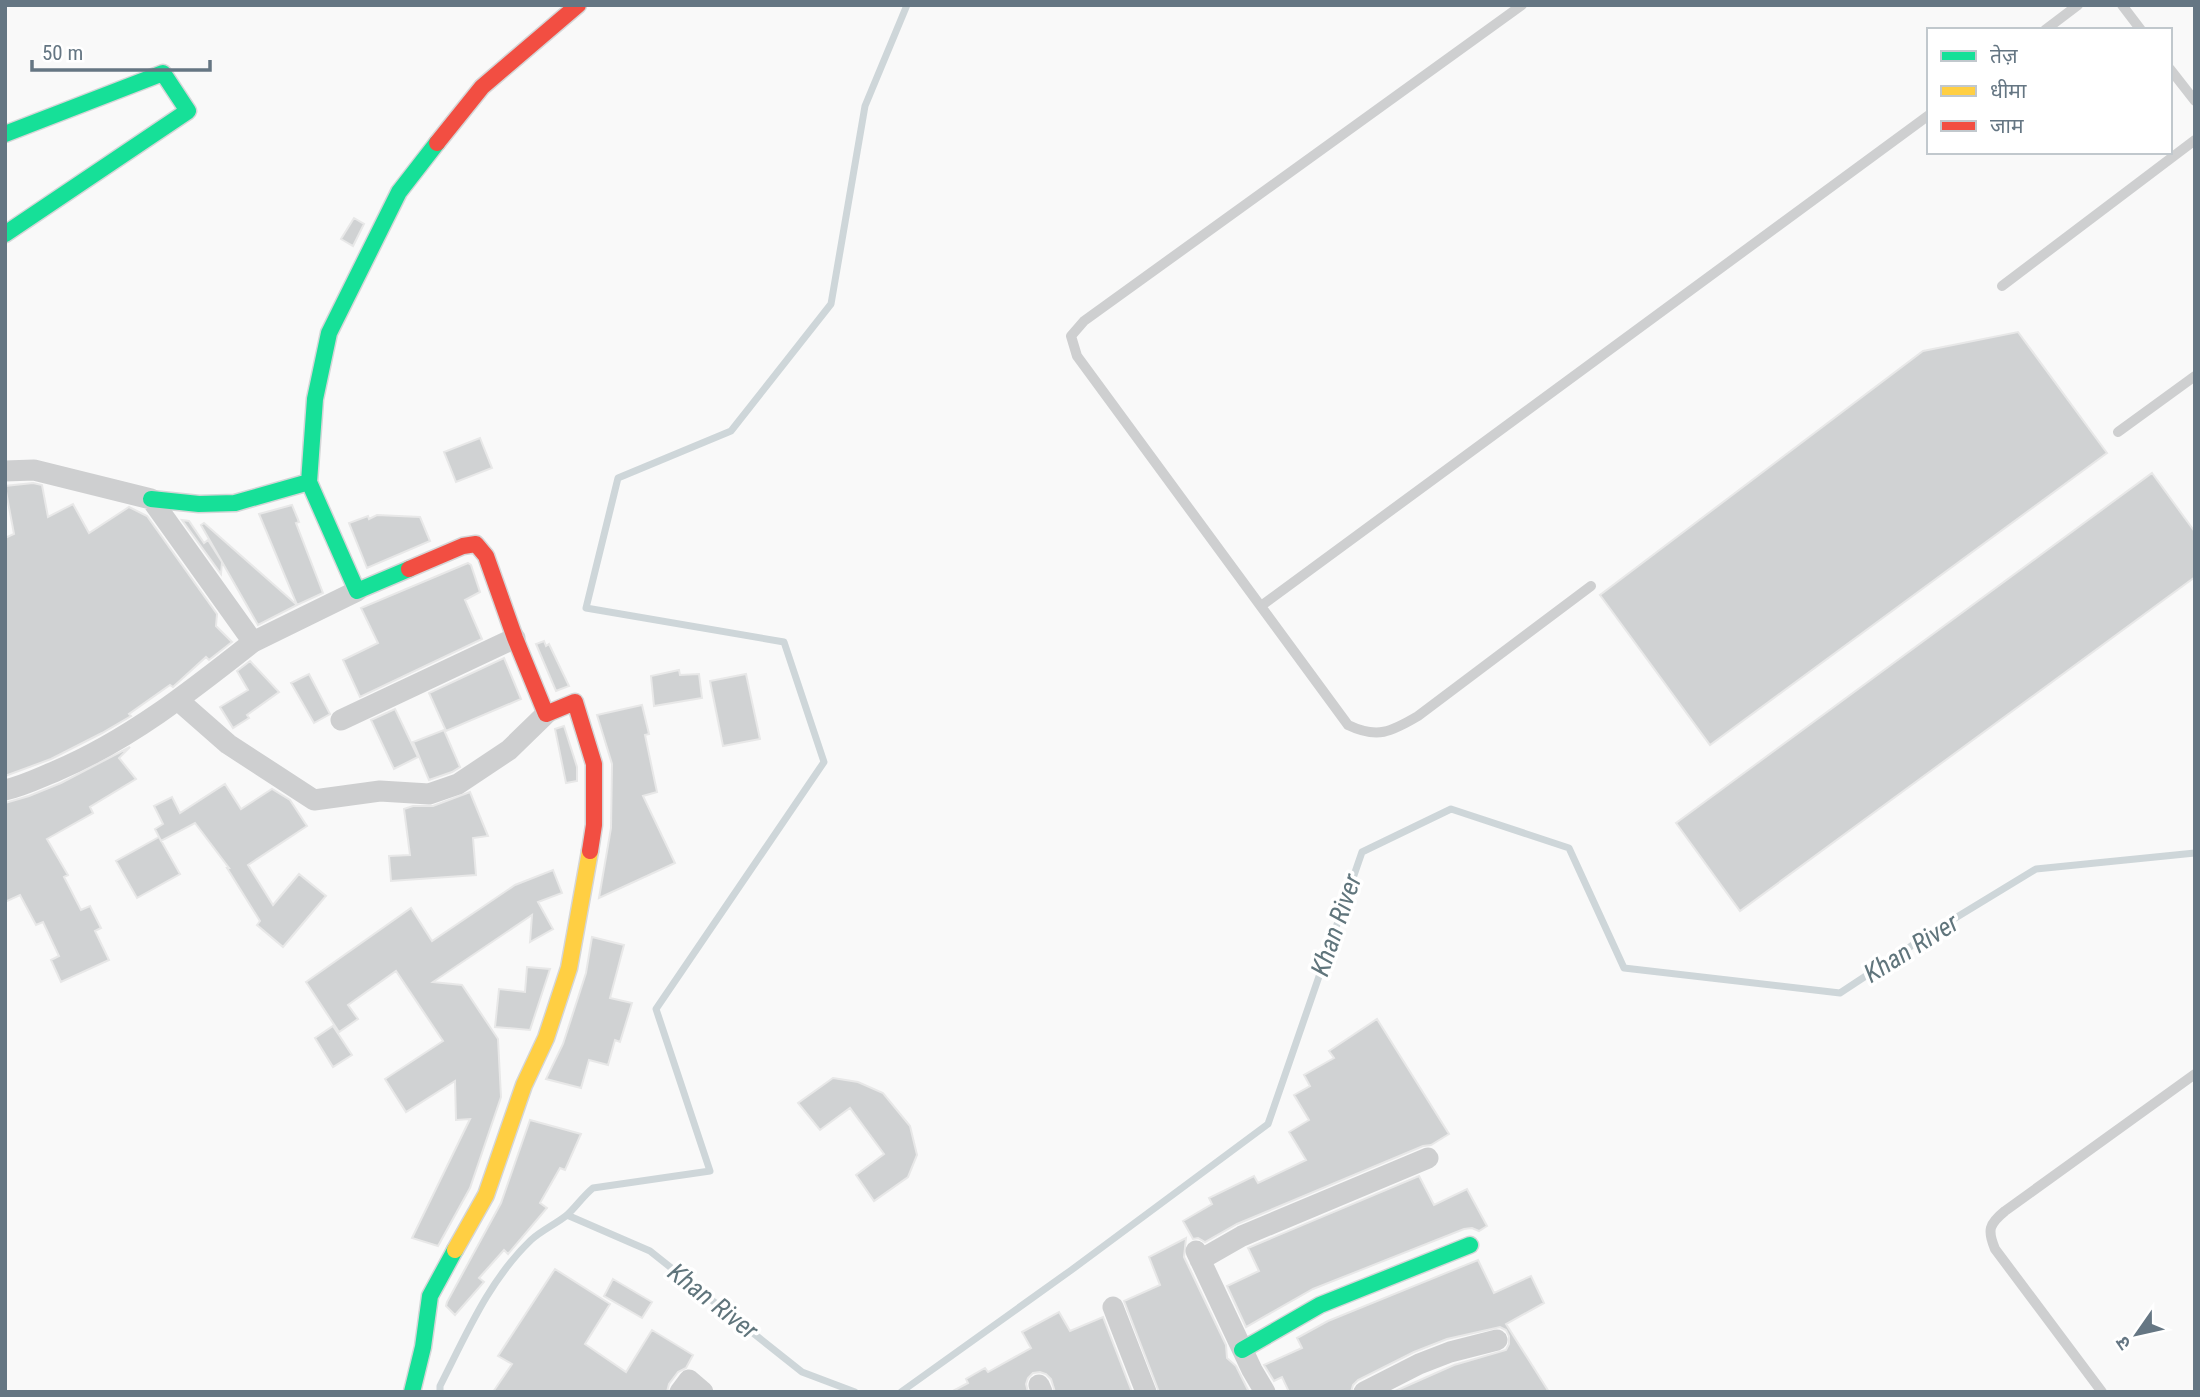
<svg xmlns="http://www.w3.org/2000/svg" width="2200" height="1397" font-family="'Roboto Condensed','Noto Sans Devanagari',sans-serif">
<rect width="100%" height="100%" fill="#f9f9f9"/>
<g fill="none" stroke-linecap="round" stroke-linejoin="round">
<path stroke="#ced6d9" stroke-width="7" d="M567 1215 650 1251 802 1372 855 1392
M440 1392V1386C466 1335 489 1280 531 1240 542 1230 556 1224 567 1215 576 1207 583 1196 593 1188L710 1171 656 1009 824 762 784 642 586 608 618 478 731 431 831 304 865 106 907 5
M901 1392 1070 1271 1268 1124 1362 852 1451 809 1569 848 1624 968 1840 993 1934 931 2036 869 2195 853"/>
</g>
<path fill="#d0d2d3" stroke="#e8e8e8" stroke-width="2" d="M354 218 364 224 353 246 341 239Z
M2018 332 2107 453 1710 745 1600 595 1923 351Z
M480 438 492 468 456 482 444 452Z
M2152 473 2195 532V577L1740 911 1676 823Z
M33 483 42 485 48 517 73 504 89 533 129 507 147 516 217 614 216 626 232 642 209 660 206 657 173 687 170 685 129 714 131 716 102 733 51 759 5 776V538L14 534 5 486Z
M292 505 299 522 296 523 323 593 297 605 259 514Z
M377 515 420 517 430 541 367 568 349 523 368 516 369 519Z
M182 520 189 521 204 543 208 540 222 562 221 574Z
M204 523 297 605 258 625 201 525Z
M468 563 471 565 480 592 465 600 482 639 360 697 343 660 378 643 361 608Z
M544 641 546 646 549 644 569 686 556 691 536 644Z
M504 658 521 699 446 731 429 693Z
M250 661 279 692 247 715 249 718 233 728 220 707 248 690 237 671Z
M679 670 680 675 699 674 702 698 654 706 651 676Z
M309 674 330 714 314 723 291 683Z
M746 674 760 739 723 746 710 681Z
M642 705 649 734 645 735 657 792 643 796 675 863 599 898 611 828 612 764 597 715Z
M395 709 418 757 394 769 371 720Z
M564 726 577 767V781L566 783 555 729Z
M444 730 460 767 452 772 429 780 413 742Z
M130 747 119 758 136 779 90 807 93 813 47 839 68 875 64 877 81 910 90 906 101 928 95 931 109 960 61 982 51 960 59 956 43 922 36 925 20 895 5 902V803L29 796 61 783Z
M225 784 241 809 272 789 290 800 307 826 248 865 273 905 299 874 326 896 283 947 257 925 260 921 227 868H229L195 823 161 841 155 829 163 824 154 806 172 797 180 813Z
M470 792 488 836 473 838 476 875 391 881 389 856 410 855 404 809 413 806H433Z
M159 837 180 874 137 898 116 861Z
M553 870 562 893 538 902 553 929 530 942 532 915 433 982 462 985 498 1039 501 1097 470 1188 438 1246 412 1238 470 1119 456 1120 455 1081 406 1112 385 1079 443 1041 396 971 348 1005 358 1019 339 1032 306 982 411 908 432 941 515 885Z
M592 937 624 945 610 998 632 1003 620 1042 615 1040 608 1065 589 1060 581 1088 546 1079 563 1044 586 973Z
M527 967 550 969 530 1030 495 1027 499 989 525 992Z
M1377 1019 1449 1134 1431 1145 1423 1146 1237 1224 1205 1242 1198 1238 1193 1239 1183 1221 1212 1204 1209 1198 1254 1176 1258 1183 1306 1160 1289 1132 1309 1120 1294 1095 1310 1086 1304 1075 1334 1058 1329 1051Z
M333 1026 352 1055 333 1067 315 1038Z
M833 1078 858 1082 883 1093 910 1126 917 1155 908 1177 874 1201 856 1175 884 1154 850 1108 820 1130 798 1103Z
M530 1120 581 1134 565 1170 560 1168 540 1203 547 1208 508 1254 504 1250 479 1278 484 1282 455 1315 446 1306 447 1302 501 1203Z
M1419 1176 1434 1205 1467 1189 1487 1226 1479 1231 1472 1228 1464 1229 1313 1289 1246 1327 1227 1286 1259 1271 1248 1248Z
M1186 1238 1184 1257 1226 1345 1227 1358 1236 1366 1249 1392H1159L1124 1301 1160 1285 1149 1257Z
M1478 1260 1494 1293 1531 1276 1544 1303 1506 1324 1549 1392H1393L1454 1365 1506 1350 1509 1344V1336L1506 1330 1500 1327 1447 1339 1414 1352 1358 1380 1353 1385 1351 1392H1289L1282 1377 1274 1381 1264 1365 1302 1348 1297 1338 1328 1321Z
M555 1269 610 1304 585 1344 626 1372 652 1330 693 1355 686 1368 678 1372 669 1384 667 1392H493L512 1364 498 1356Z
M613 1279 652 1302 642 1318 604 1296Z
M1059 1312 1070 1331 1103 1317 1132 1392H1055L1051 1379 1046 1374 1040 1372 1033 1373 1028 1378 1026 1384 1028 1392H951L968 1383 966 1379 985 1368 988 1372 1031 1348 1022 1332Z"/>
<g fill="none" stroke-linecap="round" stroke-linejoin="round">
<defs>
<path id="fast" d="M5 134 163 73 188 111 5 234
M309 482 315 399 329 333 399 192 437 143
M151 499 199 504 235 503 309 482 357 591 409 569
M1242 1350 1320 1305 1470 1245
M412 1392 423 1347 430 1296 455 1250"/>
<path id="slow" d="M455 1250 486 1195 524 1085 546 1038 569 968 590 851"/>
<path id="jam" d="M437 143 482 87 578 5
M409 569 463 546 476 544 486 556 515 638 546 714 575 702 594 764V825L590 851"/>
</defs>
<use href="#fast" stroke="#d5d6d7" stroke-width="19"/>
<use href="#slow" stroke="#d5d6d7" stroke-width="19"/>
<use href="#jam" stroke="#d5d6d7" stroke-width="19"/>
<path stroke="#cecfd0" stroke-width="10" d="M1522 5 1084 321 1071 336 1077 356 1348 725C1377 739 1391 732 1418 716L1591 586
M2122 5 2141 30
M2045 30 2078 5
M2170 69 2195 101
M2002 286 2195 140
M2118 432 2195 376
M1261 606 1929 115
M2102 1392 1995 1249C1987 1230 1989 1224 2005 1211L2195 1074"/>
<path stroke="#cecfd0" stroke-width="21" d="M5 471 34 470 151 499 253 642C191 691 129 740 56 771 39 778 23 786 5 790
M253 642 357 591
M179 701 228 744 314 800 380 791 429 794 458 784 509 750 546 714
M341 720 515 638
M1196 1251 1252 1370 1265 1392
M1200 1260 1242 1236 1428 1158
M1113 1307 1146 1392
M1039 1385 1042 1392
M680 1392 689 1380 703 1392
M1364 1392 1419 1364 1450 1352 1497 1340"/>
<use href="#fast" stroke="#16e098" stroke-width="16"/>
<use href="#slow" stroke="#ffcf43" stroke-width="16"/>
<use href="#jam" stroke="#f24e42" stroke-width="16"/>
</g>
<g text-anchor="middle" stroke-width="7" stroke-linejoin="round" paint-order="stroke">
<g font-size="26" font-style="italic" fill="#60757c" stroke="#fff">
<text transform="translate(1336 925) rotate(-71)" y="9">Khan River</text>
<text transform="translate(1911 948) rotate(-32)" y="9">Khan River</text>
<text transform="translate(713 1301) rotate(38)" y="9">Khan River</text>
</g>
</g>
<rect width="2200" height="1397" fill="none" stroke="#657683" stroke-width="14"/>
<rect x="1927" y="28" width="245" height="126" fill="#ffffff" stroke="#c1c8cd" stroke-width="2"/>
<rect x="1941" y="51" width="35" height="10" fill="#16e098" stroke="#c1c8cd" stroke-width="2"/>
<text x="1990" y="63" font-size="21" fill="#657683">तेज़</text>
<rect x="1941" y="86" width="35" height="10" fill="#ffcf43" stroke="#c1c8cd" stroke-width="2"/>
<text x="1990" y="98" font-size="21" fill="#657683">धीमा</text>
<rect x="1941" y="121" width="35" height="10" fill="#f24e42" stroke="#c1c8cd" stroke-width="2"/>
<text x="1990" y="133" font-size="21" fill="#657683">जाम</text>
<g transform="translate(2137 1334) rotate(236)" stroke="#ffffff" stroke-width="5" paint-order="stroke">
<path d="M0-5L12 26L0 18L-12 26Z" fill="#657683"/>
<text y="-10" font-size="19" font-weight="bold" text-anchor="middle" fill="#657683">उ</text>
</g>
<path d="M32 60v10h178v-10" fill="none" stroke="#657683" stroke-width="3.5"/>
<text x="42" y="60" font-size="21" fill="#657683" stroke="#ffffff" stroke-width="5" paint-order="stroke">50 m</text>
</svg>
